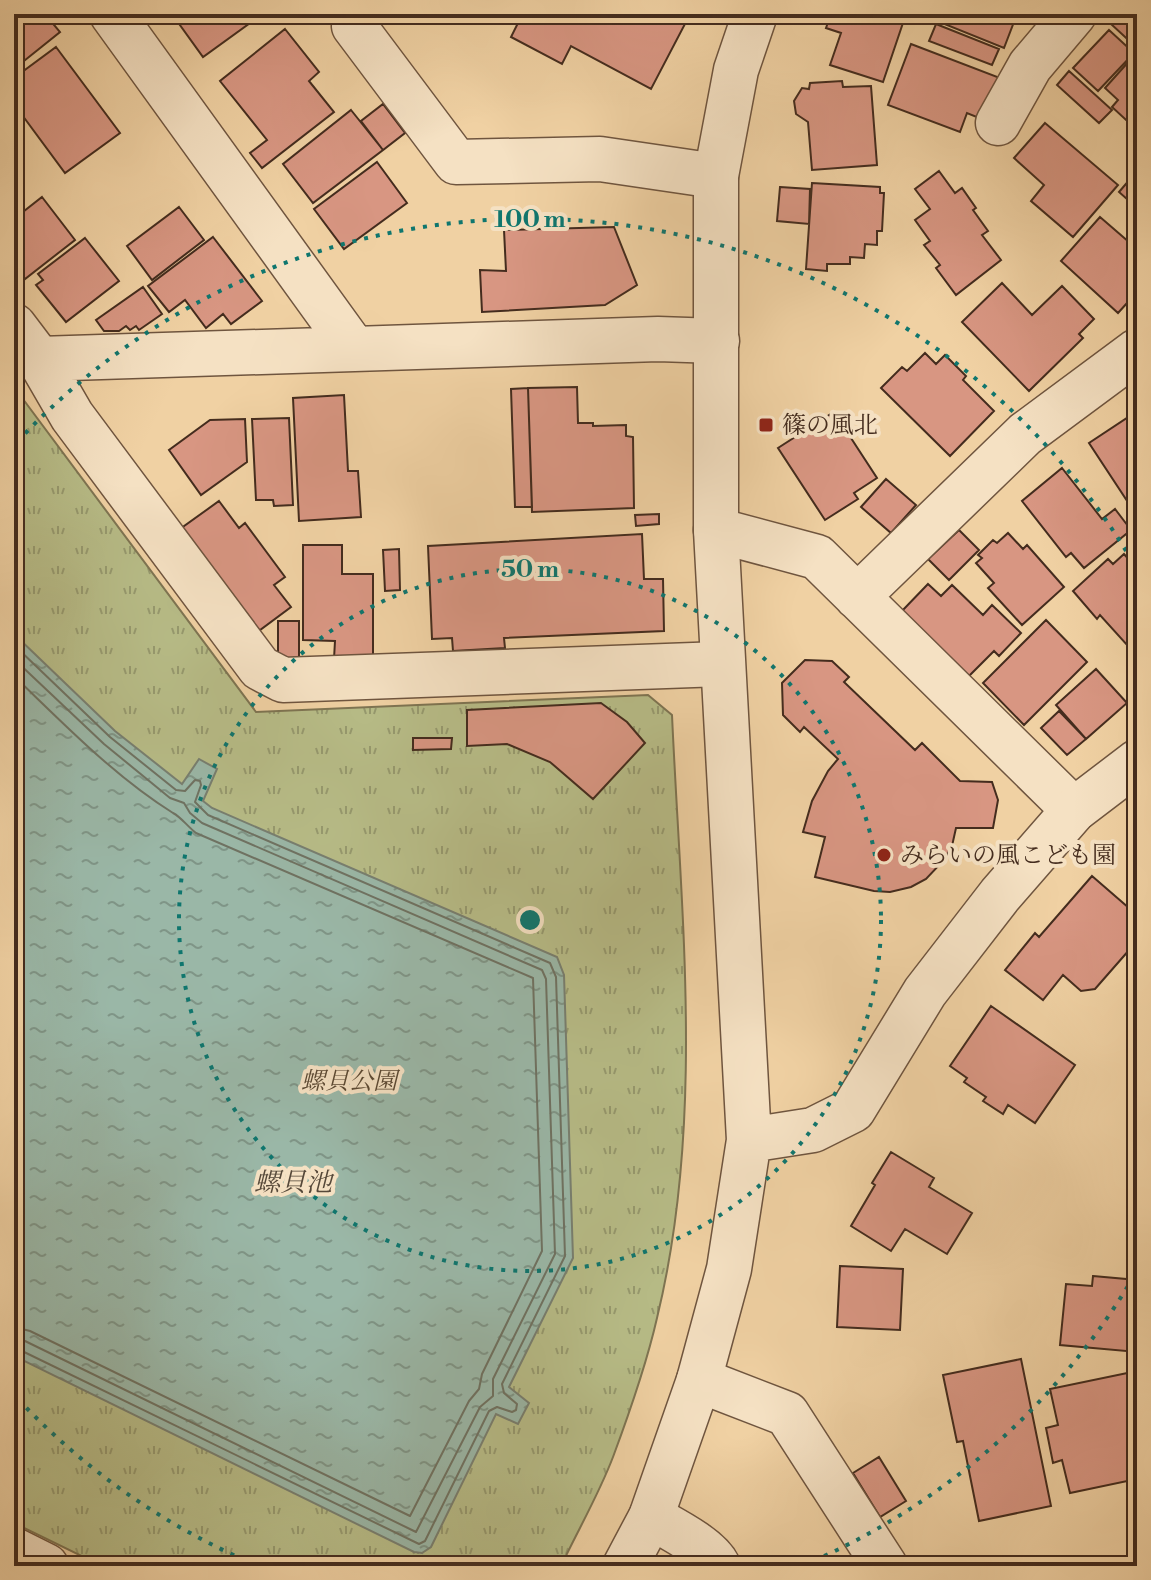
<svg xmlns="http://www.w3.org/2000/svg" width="1151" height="1580" font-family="'Libre Bodoni','Noto Serif JP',serif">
<defs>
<pattern id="park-tufts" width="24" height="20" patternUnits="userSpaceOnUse" patternTransform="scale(2)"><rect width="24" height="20" fill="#b7bc87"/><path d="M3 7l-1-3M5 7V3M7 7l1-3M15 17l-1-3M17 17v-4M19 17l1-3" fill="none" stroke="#96996e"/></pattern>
<pattern id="water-ripples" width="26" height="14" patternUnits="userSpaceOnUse" patternTransform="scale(2)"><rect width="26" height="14" fill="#9ab7a7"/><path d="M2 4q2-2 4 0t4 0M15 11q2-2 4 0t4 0" fill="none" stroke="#7f9587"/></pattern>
</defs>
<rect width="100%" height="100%" fill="#f0d1a3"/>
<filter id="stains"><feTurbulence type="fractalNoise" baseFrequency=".0025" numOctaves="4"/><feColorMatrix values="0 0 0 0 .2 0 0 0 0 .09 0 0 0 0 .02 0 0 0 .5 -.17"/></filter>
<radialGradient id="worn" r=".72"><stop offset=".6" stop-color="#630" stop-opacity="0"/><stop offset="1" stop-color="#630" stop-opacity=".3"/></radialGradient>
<path fill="url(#park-tufts)" stroke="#7e7452" stroke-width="2" d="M14 387 256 712 648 695 672 715C681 916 705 1121 657 1318 647 1362 629 1414 613 1457 599 1494 578 1530 561 1566H102L14 1523Z"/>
<path fill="url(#water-ripples)" stroke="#787f70" stroke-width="2" d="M14 634 115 731 182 784 199 759 217 769 203 801 212 808 557 957 564 975 573 1258 509 1387 529 1403 518 1424 496 1414 431 1547 422 1553 414 1552 14 1356Z"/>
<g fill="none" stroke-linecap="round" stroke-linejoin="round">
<path stroke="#6f7262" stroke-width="2" d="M14 645 110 737 176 790 185 791 195 780 200 781 201 785 195 802 208 815 550 963 556 977 565 1256 502 1384 504 1393 517 1404 516 1410 512 1412 497 1407 489 1411 425 1541 419 1544 20 1350 14 1349
M14 659 104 744 170 798 184 803 190 813 202 823 542 970 546 979 555 1254 493 1379V1396L480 1407 416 1532 25 1341 14 1339
M14 676C64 724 114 776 173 813 181 817 188 827 196 833L533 978 542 1251 482 1374 479 1389 469 1401 410 1516 30 1331 14 1327"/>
</g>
<path fill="#d89682" stroke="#442c1e" stroke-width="2" d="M14 14H45L60 32 14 69Z
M172 14H243L250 23 203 57Z
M505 14H670L686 22 651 89 571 46 562 64 511 37 519 21Z
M831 14H906L883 82 830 65 841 33 826 28Z
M928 14H1017L1004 48 927 17Z
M1121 14H1137V48L1111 24Z
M936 24 999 49 992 65 929 41Z
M285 29 319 72 309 81 334 112 262 168 250 153 267 140 220 81Z
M1109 30 1134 53 1098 91 1073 68Z
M911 44 1000 78 984 120 967 113 960 132 888 105Z
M56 47 120 133 65 173 14 104V78Z
M1131 59 1137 64V130L1112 107 1118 100 1105 88Z
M1069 71 1112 110 1099 123 1057 85Z
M842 81 843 87 871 86 877 165 812 170 808 122 796 114 794 101 802 88 809 89 810 83Z
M383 104 405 133 383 150 361 121Z
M351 110 383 150 313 203 283 164Z
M1045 123 1118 185 1073 237 1031 201 1044 185 1014 158Z
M377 162 407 203 344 249 314 209Z
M939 171 955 193 962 188 976 208 973 210 988 231 982 235 1001 260 956 295 936 268 940 265 924 245 930 241 915 220 930 209 915 189Z
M1137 171V208L1119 192Z
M812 183 880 187V193H884L882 231H877V245L865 244 864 258 850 257V264H827V271L806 269Z
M780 187 810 189 809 224 777 221Z
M42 197 75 240 25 279 14 265V219Z
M179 207 204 240 152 280 127 246Z
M1100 217 1137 249V292L1118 313 1061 261Z
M614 227 637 285 605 305 482 312 480 270 506 271 504 230Z
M213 237 262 301 231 324 223 314 206 328 185 300 169 312 148 286Z
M85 238 119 281 66 322 36 285 43 280 38 274Z
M1002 283 1032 315 1062 286 1094 319 1079 334 1083 338 1029 391 962 322Z
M143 287 162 314 139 330 136 326 130 330 126 326 119 331H104L96 320Z
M925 353 936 364 945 355 966 376 963 380 994 411 950 456 881 388 902 367 907 371Z
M577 387 578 423H593V426L626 425V436L633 437 634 508 532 512 528 388Z
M528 388 532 507H515L511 389Z
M344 395 348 471H358L361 517 299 521 293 398Z
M834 412 877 478 854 493 858 499 825 520 778 448Z
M1133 414 1137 420V427L1134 429 1137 434V516L1089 443Z
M289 418 293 505 274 506 273 500H256L252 419Z
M245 419 247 462 201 495 169 450 210 420Z
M1062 468 1102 519 1115 509 1131 530 1084 568 1071 553 1066 557 1022 501Z
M886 479 916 505 891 533 861 507Z
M219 501 239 528 245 523 285 577 274 585 291 607 256 633 180 529Z
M659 514V524L636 526 635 515Z
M959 530 979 550 949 580 928 559Z
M1008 533 1023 549 1027 545 1064 587 1022 625 988 588 994 583 976 563 982 558 978 555 993 540 997 543Z
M642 534 644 579H663L664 631 504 638 505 648 453 651 452 638 432 639 428 546Z
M303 545H342V574H373V658L334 659 335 641 303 640Z
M399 549 400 590 385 591 383 550Z
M1124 554 1137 569V656L1100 615 1097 619 1073 591 1108 559 1113 564Z
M928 584 941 596 952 585 983 615 992 605 1021 633 999 656 994 651 968 677 901 612Z
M1046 620 1087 662 1024 725 983 683Z
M278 621H299V659H278Z
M805 660 832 661 849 677 844 682 915 750 922 743 960 781 992 782 998 800 993 828H956L952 846 944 860 926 879 911 887 890 892 874 891 815 877 825 837 803 832 812 801 828 771 838 759 804 727 800 732 783 715 782 683Z
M1096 669 1127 703 1086 739 1056 705Z
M601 703 627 722 645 743 593 799 550 762 507 744 467 746V710Z
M1059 711 1086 739 1067 755 1041 728Z
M413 738H452L451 749 413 750Z
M1092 876 1137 915V941L1095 989 1081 991 1063 975 1043 1000 1005 970 1035 933 1039 937Z
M991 1006 1075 1065 1035 1123 1008 1105 1003 1114 983 1101 986 1097 964 1082 967 1078 950 1066Z
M891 1152 934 1178 929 1187 972 1213 947 1254 905 1229 891 1251 851 1226 875 1185 872 1183Z
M840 1266 903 1269 900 1330 837 1327Z
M1093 1276 1137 1280V1352L1060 1345 1066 1284 1092 1286Z
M1021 1359 1051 1506 979 1521 963 1441 957 1442 943 1375Z
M1137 1371V1479L1070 1493 1062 1460 1053 1463 1046 1428 1058 1425 1050 1389Z
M879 1457 906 1501 880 1517 853 1473Z"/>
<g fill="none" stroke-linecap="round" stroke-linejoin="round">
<defs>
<path id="minor" d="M112 14 354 349 658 339 717 341
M360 14 354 26 456 162 600 159 716 176
M998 123 1030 66 1074 14
M14 326 39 359 72 416 260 668 283 680 721 664
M39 359 354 349
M716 530 817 557 1074 810
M857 597 1025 434 1137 351
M699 1380 787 1414 885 1566
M651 1517C670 1528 709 1547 718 1566
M14 1550 46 1566"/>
<path id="tertiary" d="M749 1140 813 1130 853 1110 925 992 1000 895 1074 810 1137 762
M625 1566 651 1517 699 1380 729 1269 749 1140 716 530V176L736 70 755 14"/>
</defs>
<use href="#minor" stroke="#6f553f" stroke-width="47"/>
<use href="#tertiary" stroke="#6f553f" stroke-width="47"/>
<use href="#minor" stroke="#f5e1c3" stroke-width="44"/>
<use href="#tertiary" stroke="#f5e1c3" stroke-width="44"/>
</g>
<g fill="none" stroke="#0f766e" stroke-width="4" stroke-dasharray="4 8">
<circle cx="530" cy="920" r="351"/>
<path d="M1134 1276A701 701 0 0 1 804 1565M256 1565A701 701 0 0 1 17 1398M17 442A701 701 0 0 1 1134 564"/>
</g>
<g fill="#8f2418" stroke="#f5e1c3" stroke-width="3">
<rect x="758" y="417" width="16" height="16" rx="4"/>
<circle cx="884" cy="855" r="8"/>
</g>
<g text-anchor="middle" stroke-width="8" stroke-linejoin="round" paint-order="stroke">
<g font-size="24" fill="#442c1e" stroke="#f5e1c3" text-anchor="start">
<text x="782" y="433">篠の風北</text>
<text x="900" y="863">みらいの風こども園</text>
</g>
<g font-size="24" font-style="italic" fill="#5b4933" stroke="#f5e1c3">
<text x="349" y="1089">螺貝公園</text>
</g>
<g font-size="26" font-style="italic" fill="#554839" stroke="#f5e1c3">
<text x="293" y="1191">螺貝池</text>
</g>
</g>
<circle cx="530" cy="920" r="12" fill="#0f766e" stroke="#f5e1c3" stroke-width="4"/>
<g font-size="24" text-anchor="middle" font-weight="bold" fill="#0f766e" stroke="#f5e1c3" stroke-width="8" stroke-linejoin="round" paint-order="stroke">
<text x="530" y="227">100 m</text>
<text x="530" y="577">50 m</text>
</g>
<rect width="1151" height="1580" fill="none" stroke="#f0d1a3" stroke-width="48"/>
<rect x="16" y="16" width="1119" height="1548" fill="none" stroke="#442c1e" stroke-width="4"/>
<rect x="24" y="24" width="1103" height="1532" fill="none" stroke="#442c1e" stroke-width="2"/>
<rect width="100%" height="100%" filter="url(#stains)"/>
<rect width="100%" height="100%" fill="url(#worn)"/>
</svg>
